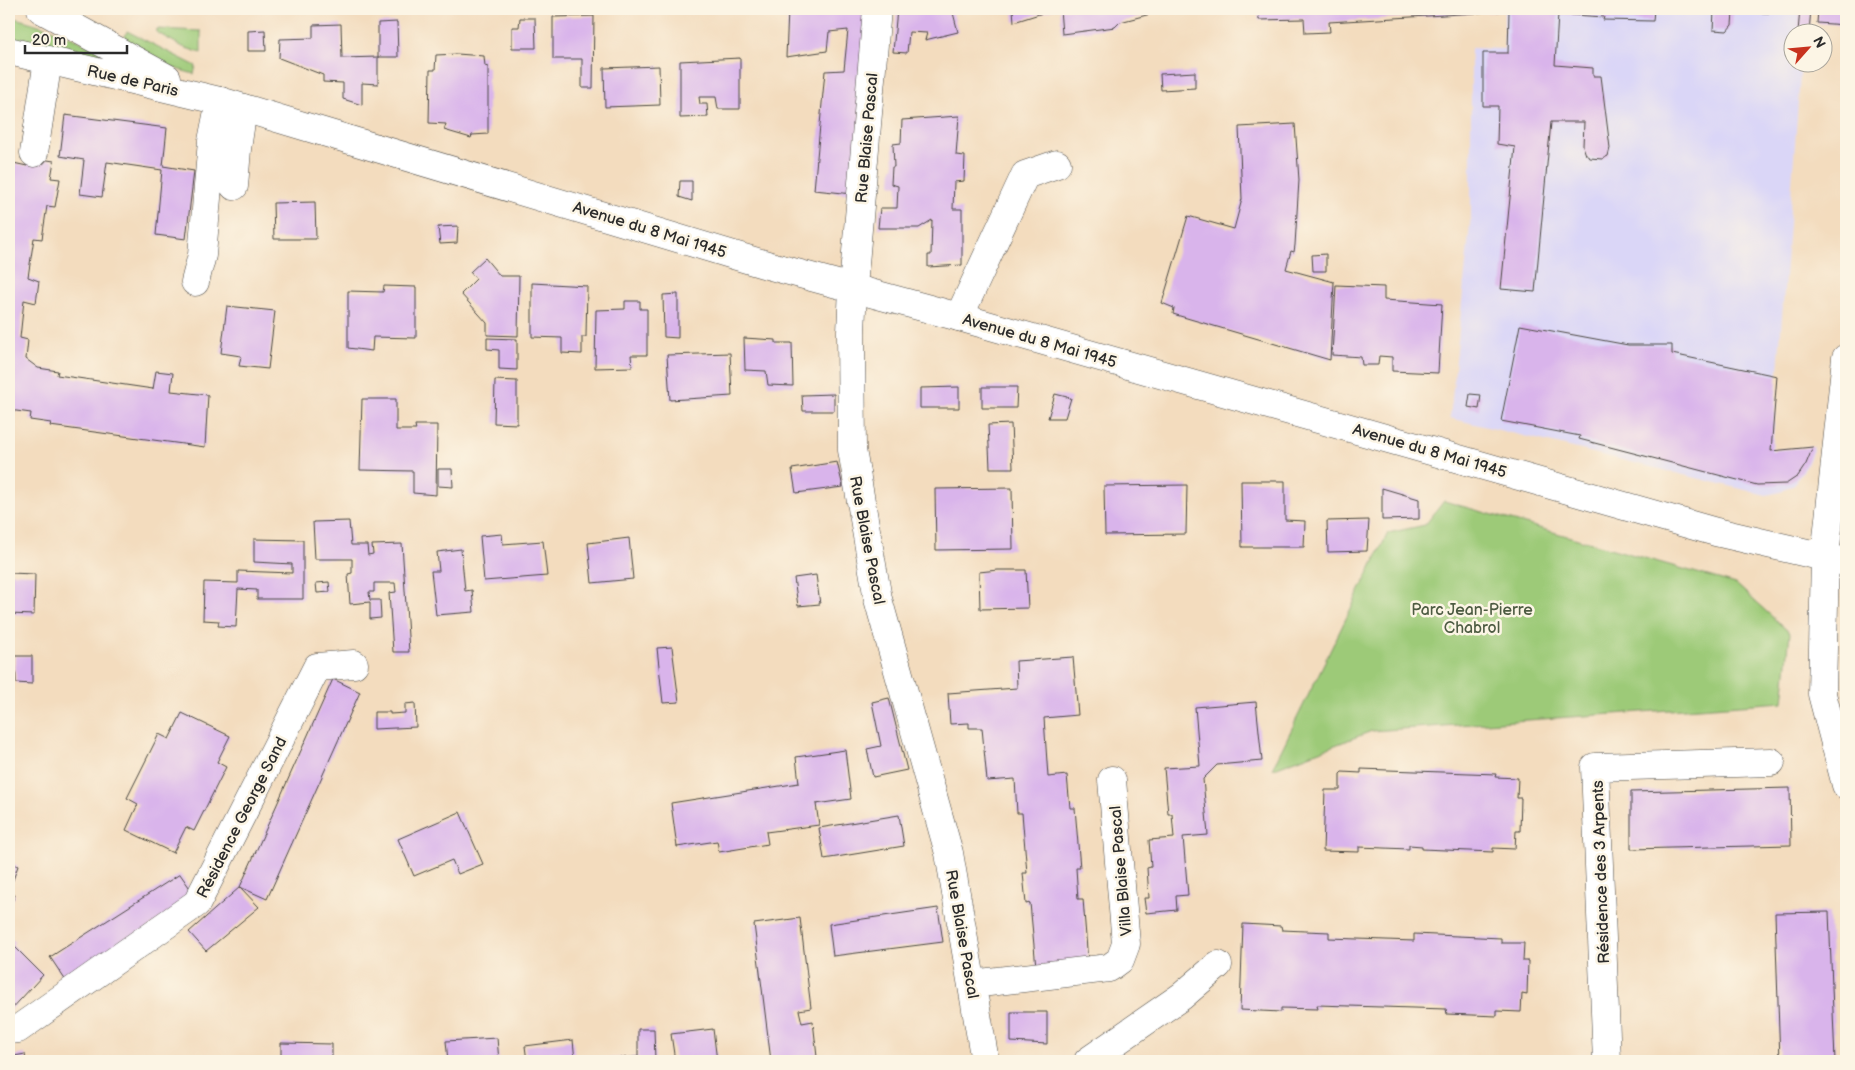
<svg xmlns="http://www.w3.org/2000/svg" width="1855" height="1070" font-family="'Balsamiq Sans',sans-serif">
<rect width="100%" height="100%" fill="#fcf5e5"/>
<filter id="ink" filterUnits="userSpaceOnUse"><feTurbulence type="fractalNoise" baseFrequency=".02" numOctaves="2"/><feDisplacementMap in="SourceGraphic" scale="10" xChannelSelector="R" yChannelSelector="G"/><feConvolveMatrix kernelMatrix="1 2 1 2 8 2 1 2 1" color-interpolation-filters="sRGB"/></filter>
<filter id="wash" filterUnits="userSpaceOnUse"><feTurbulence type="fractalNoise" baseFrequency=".0096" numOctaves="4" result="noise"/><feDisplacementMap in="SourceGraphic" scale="20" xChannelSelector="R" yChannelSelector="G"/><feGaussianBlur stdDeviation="1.12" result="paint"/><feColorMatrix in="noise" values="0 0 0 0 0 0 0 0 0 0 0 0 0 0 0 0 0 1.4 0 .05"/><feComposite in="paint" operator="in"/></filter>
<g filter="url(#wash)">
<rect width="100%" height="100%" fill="#f3dcbe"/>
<path fill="#dad6f7" d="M1504 9H1805L1803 32H1792V62L1801 63 1772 450 1814 447 1807 465 1794 484 1781 492 1766 495 1450 418 1471 215V48L1504 49Z"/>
<path fill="#9dca78" stroke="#647a52" d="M9 17C50 25 88 45 125 64L9 44Z
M157 29 201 31V53L183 47 156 32Z
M127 31 196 66 194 74 173 68 124 39Z
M1444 501 1736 584 1790 633 1783 702 1372 731 1272 769 1388 533 1425 525Z"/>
<g id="blocks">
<path fill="#d9b4eb" d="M793 9H870L853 194 814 190 825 71 844 70 848 30 829 32 827 51 786 57 788 10Z
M897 9H952L958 32 925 40 927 33 909 32 907 53 893 52Z
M1013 9H1055L1014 22Z
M1060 9H1162V11L1120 22 1115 27 1062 34Z
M1258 9H1654L1653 21 1603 20 1604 17 1558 14 1555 65 1593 68V76H1601L1610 148 1608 156 1602 159 1590 158 1586 155 1583 146 1584 122H1551L1535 292 1501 289 1515 147 1497 144 1498 106H1483V53H1508L1509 11 1329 22 1330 32 1305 33 1304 19 1259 20Z
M1675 9H1769V13L1733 12 1732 25 1727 31 1713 30 1714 11H1674Z
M1800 9H1811L1809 32H1798Z
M1818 9H1846V25L1817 23Z
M594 16 593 88H582V59H553V17Z
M520 18H535L536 48H512V27H519Z
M397 22 398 57H378V84L362 83V105L343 99V83L323 82V75L279 58 280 39 313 38V25L341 24 342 58 378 57V23Z
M265 30 266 51H248V31Z
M457 54 484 56 485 66 488 67V134L472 135 471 138 444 130 446 124 429 123 430 70H435L436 55Z
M740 58V109H718L716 97H699L700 104H707L708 117 680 118V61Z
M659 66 660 105 605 107 604 68Z
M1195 72V88L1161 90 1160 74Z
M65 115 167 128 163 166 194 171 186 239 156 235 162 170 107 162 102 197 80 194 84 160 60 156Z
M959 116 956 155 965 156 964 181 954 182 953 209H962V265L928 267V255H931L932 220 919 228H878L880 208H897L898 186 891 184 892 167H894L893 144 901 143 902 120Z
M1295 124 1299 180 1295 245 1294 252 1291 251 1286 269 1334 282 1330 360 1173 314 1174 308 1162 303 1188 216 1234 229 1242 199 1239 127Z
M28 157 54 161 51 178 60 179 55 207 47 206 42 239 34 238 28 277 39 281 36 303 24 300 20 338 28 340 26 359 38 368 58 371 57 375 153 389 156 371 173 373 171 391 208 395 205 447 50 426 51 423 30 420 31 413 9 410V162L27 166Z
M680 181H692V201L679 197Z
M315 202 316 239H274L273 203Z
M458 226 457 243 440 244 438 227Z
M1326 254V271H1313L1312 255Z
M485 258 500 276H519L518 336 487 335V323L461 294 476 279 470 272Z
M532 283 587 286 586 337H582V354L562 353V338L532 337Z
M1336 285 1384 287V300L1442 304 1438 373 1392 371V357L1379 356 1378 365H1362L1361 357 1332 355Z
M384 286 416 287V338L373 337 372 351 348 348V291L383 292Z
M678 294V338L664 337 663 295Z
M625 301H640V309H647V355H631L632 367 595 368 596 310 625 309Z
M227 306 275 311 268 369 239 366 241 356 221 353Z
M1520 325 1628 345H1672V354L1777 376 1771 451 1813 447 1806 464 1798 476 1786 484 1757 485 1579 439 1580 436 1501 421Z
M487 338 517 339V370L499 369V350L487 349Z
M744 338 776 340V343H792L793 386 768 385 766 371 745 370Z
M730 353 732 396 670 400 667 355Z
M495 380 517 381V424L494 423Z
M959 387V408H920V388Z
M982 387H1017L1016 408H982Z
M834 394V411H803L802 395Z
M1055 394 1071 398 1065 418H1048Z
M1470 394 1481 395 1479 409 1468 407Z
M362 399H396V430H416L415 425H437L436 495 413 493V471L360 470Z
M1011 424 1013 468H990L988 425Z
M837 462 843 487 796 493 792 469Z
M438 469H452L453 487 438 486Z
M1241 481H1285V520L1305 521 1304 547H1242Z
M1187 485 1186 534 1105 535 1104 486Z
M1012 488 1013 549 936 550 935 489Z
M1382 488 1419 499V519L1382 520Z
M1369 520 1367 551 1328 552 1327 521Z
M349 521 351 545H367L368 555 373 554 372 545 402 544 409 652H393L389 593 396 592 395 583H374V592H369L370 600H380L381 618 370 619V602L350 604 348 574 352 573V559H315L313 522Z
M502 534 503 544 543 541 547 576 484 581 480 536Z
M629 538 633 579 592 583 588 543Z
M254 539 303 540V599H257V590L238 589 236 627 218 626 219 621 203 620 204 582 238 583V571L292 573V564L254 562Z
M461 549 465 591 472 590 474 612 436 615 431 571H439L437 552Z
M998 570H1026L1028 608 980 609 979 572Z
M9 573 35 574 34 615 9 614Z
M816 575 820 604 798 606 794 578Z
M329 582 330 592 317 593 316 583Z
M672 647 679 702 663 703 657 648Z
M15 656H32V684L16 683Z
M1073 657 1078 715 1044 718 1048 777 1067 775 1070 808H1075L1080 868H1076L1078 899H1083L1088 962 1036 967 1030 903 1026 904 1023 873H1027L1022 813H1017L1015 779 987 781 982 728H969V723L950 724 948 693 1017 688 1016 661Z
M333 679 360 692 267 899 240 887 259 907 206 951 189 932 240 887Z
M889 698 907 770 873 777 867 749 881 746 872 702Z
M1256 702 1262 761 1217 765 1203 779 1208 835 1183 837 1188 895 1176 896 1177 910 1146 913 1144 898H1149L1147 868 1151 867 1149 840 1174 838 1172 814H1168L1164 768 1200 766 1195 707Z
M415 703 416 727 374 729V712H390V714L405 713V704Z
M182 713 230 736 217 762 226 767 194 831 186 827 173 853 126 830 138 804 127 798 159 734 169 739Z
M845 750 851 799 816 804 819 825 766 832 768 844 719 852 717 841 677 847 671 803 799 783 796 757Z
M1361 769 1496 774 1495 777 1518 778 1517 798H1521L1520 831H1516L1515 849 1493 848V852L1422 849V846L1409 845V849L1359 847V852L1323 851 1325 790H1340V774L1342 772 1361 773Z
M1790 788 1791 845 1631 849V792Z
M460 812 483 864 458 874 452 860 414 876 398 839Z
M899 815 904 846 824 859 819 828Z
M9 862 18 866 9 891Z
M180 874 196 897 66 981 50 957Z
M9 892 15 895 9 909Z
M938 908 943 942 833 956 829 924Z
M1829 912 1835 1061H1780L1775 913Z
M800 918 811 1008 799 1010 802 1023 813 1021 817 1057 806 1058V1061H771L754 924Z
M1243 924 1281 926 1282 930 1329 932V938L1414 941V934L1501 938V943H1524L1523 961H1528L1527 995 1522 994 1521 1012 1497 1011V1016L1447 1014 1446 1009 1317 1005 1318 1009 1281 1008V1012L1240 1010Z
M9 937 15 942 12 944 43 975 9 1012Z
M1011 1012H1047V1044L1011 1042Z
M638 1029H654L655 1061H593V1059L638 1057Z
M713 1029 717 1061H675L671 1034Z
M497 1038 499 1061H448L446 1041Z
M573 1040 575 1061H527L525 1046Z
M281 1043 332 1044V1061H281Z
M25 1054 26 1061H9V1057Z"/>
</g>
</g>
<g filter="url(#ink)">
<use href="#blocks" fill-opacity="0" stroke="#494641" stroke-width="1"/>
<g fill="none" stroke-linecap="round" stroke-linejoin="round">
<defs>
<path id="minor" d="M877 9 853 287 851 332 852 450 878 599 949 853 985 1061
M34 153 48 60
M234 186 237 149 243 108
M195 282 202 255 212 141 220 101
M959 317 1025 175 1057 164
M1846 358 1825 557 1822 694 1846 785
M972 984 1109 968 1120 960 1126 944 1112 780
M9 1030 18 1029 197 903 317 667 354 664
M1088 1061 1182 996 1218 965
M1607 1061 1595 767 1771 762"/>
<path id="major" d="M41 9 167 78
M9 51 220 101 767 265 959 317 1716 532 1846 562"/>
</defs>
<use href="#minor" stroke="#494641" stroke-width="29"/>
<use href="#major" stroke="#494641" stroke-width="29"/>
<use href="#minor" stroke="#fff" stroke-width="28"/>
<use href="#major" stroke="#fff" stroke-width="28"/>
</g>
</g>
<g text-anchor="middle" stroke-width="5" stroke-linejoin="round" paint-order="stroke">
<g font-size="16" fill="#2b2b2b" stroke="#fcf5e5">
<text transform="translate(133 80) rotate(13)" y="6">Rue de Paris</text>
<text transform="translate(866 138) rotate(-85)" y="6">Rue Blaise Pascal</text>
<text transform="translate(650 229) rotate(17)" y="6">Avenue du 8 Mai 1945</text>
<text transform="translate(1040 340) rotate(16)" y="6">Avenue du 8 Mai 1945</text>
<text transform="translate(1430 450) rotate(16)" y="6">Avenue du 8 Mai 1945</text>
<text transform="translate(868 540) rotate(79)" y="6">Rue Blaise Pascal</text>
<text transform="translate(241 817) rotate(-63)" y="6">Résidence George Sand</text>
<text transform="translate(1120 871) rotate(-95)" y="6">Villa Blaise Pascal</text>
<text transform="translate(1600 872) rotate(-92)" y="6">Résidence des 3 Arpents</text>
<text transform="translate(963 934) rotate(80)" y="6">Rue Blaise Pascal</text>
</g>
<g font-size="16" fill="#4d5b42" stroke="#fcf5e5">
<text x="1472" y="615">Parc Jean-Pierre<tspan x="1472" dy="18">Chabrol</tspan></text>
</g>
</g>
<rect width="1855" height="1070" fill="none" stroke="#fcf5e5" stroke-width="30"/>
<g transform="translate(1808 48) rotate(63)"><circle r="24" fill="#fcf5e5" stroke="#a8a49b"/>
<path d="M0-4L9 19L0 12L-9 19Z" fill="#c8321e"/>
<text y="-8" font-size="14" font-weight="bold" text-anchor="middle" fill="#2b2b2b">N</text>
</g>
<path d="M25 45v8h102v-8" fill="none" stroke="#2b2b2b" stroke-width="2.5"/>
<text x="32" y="45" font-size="15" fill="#2b2b2b" stroke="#fcf5e5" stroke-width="4" paint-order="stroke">20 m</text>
</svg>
